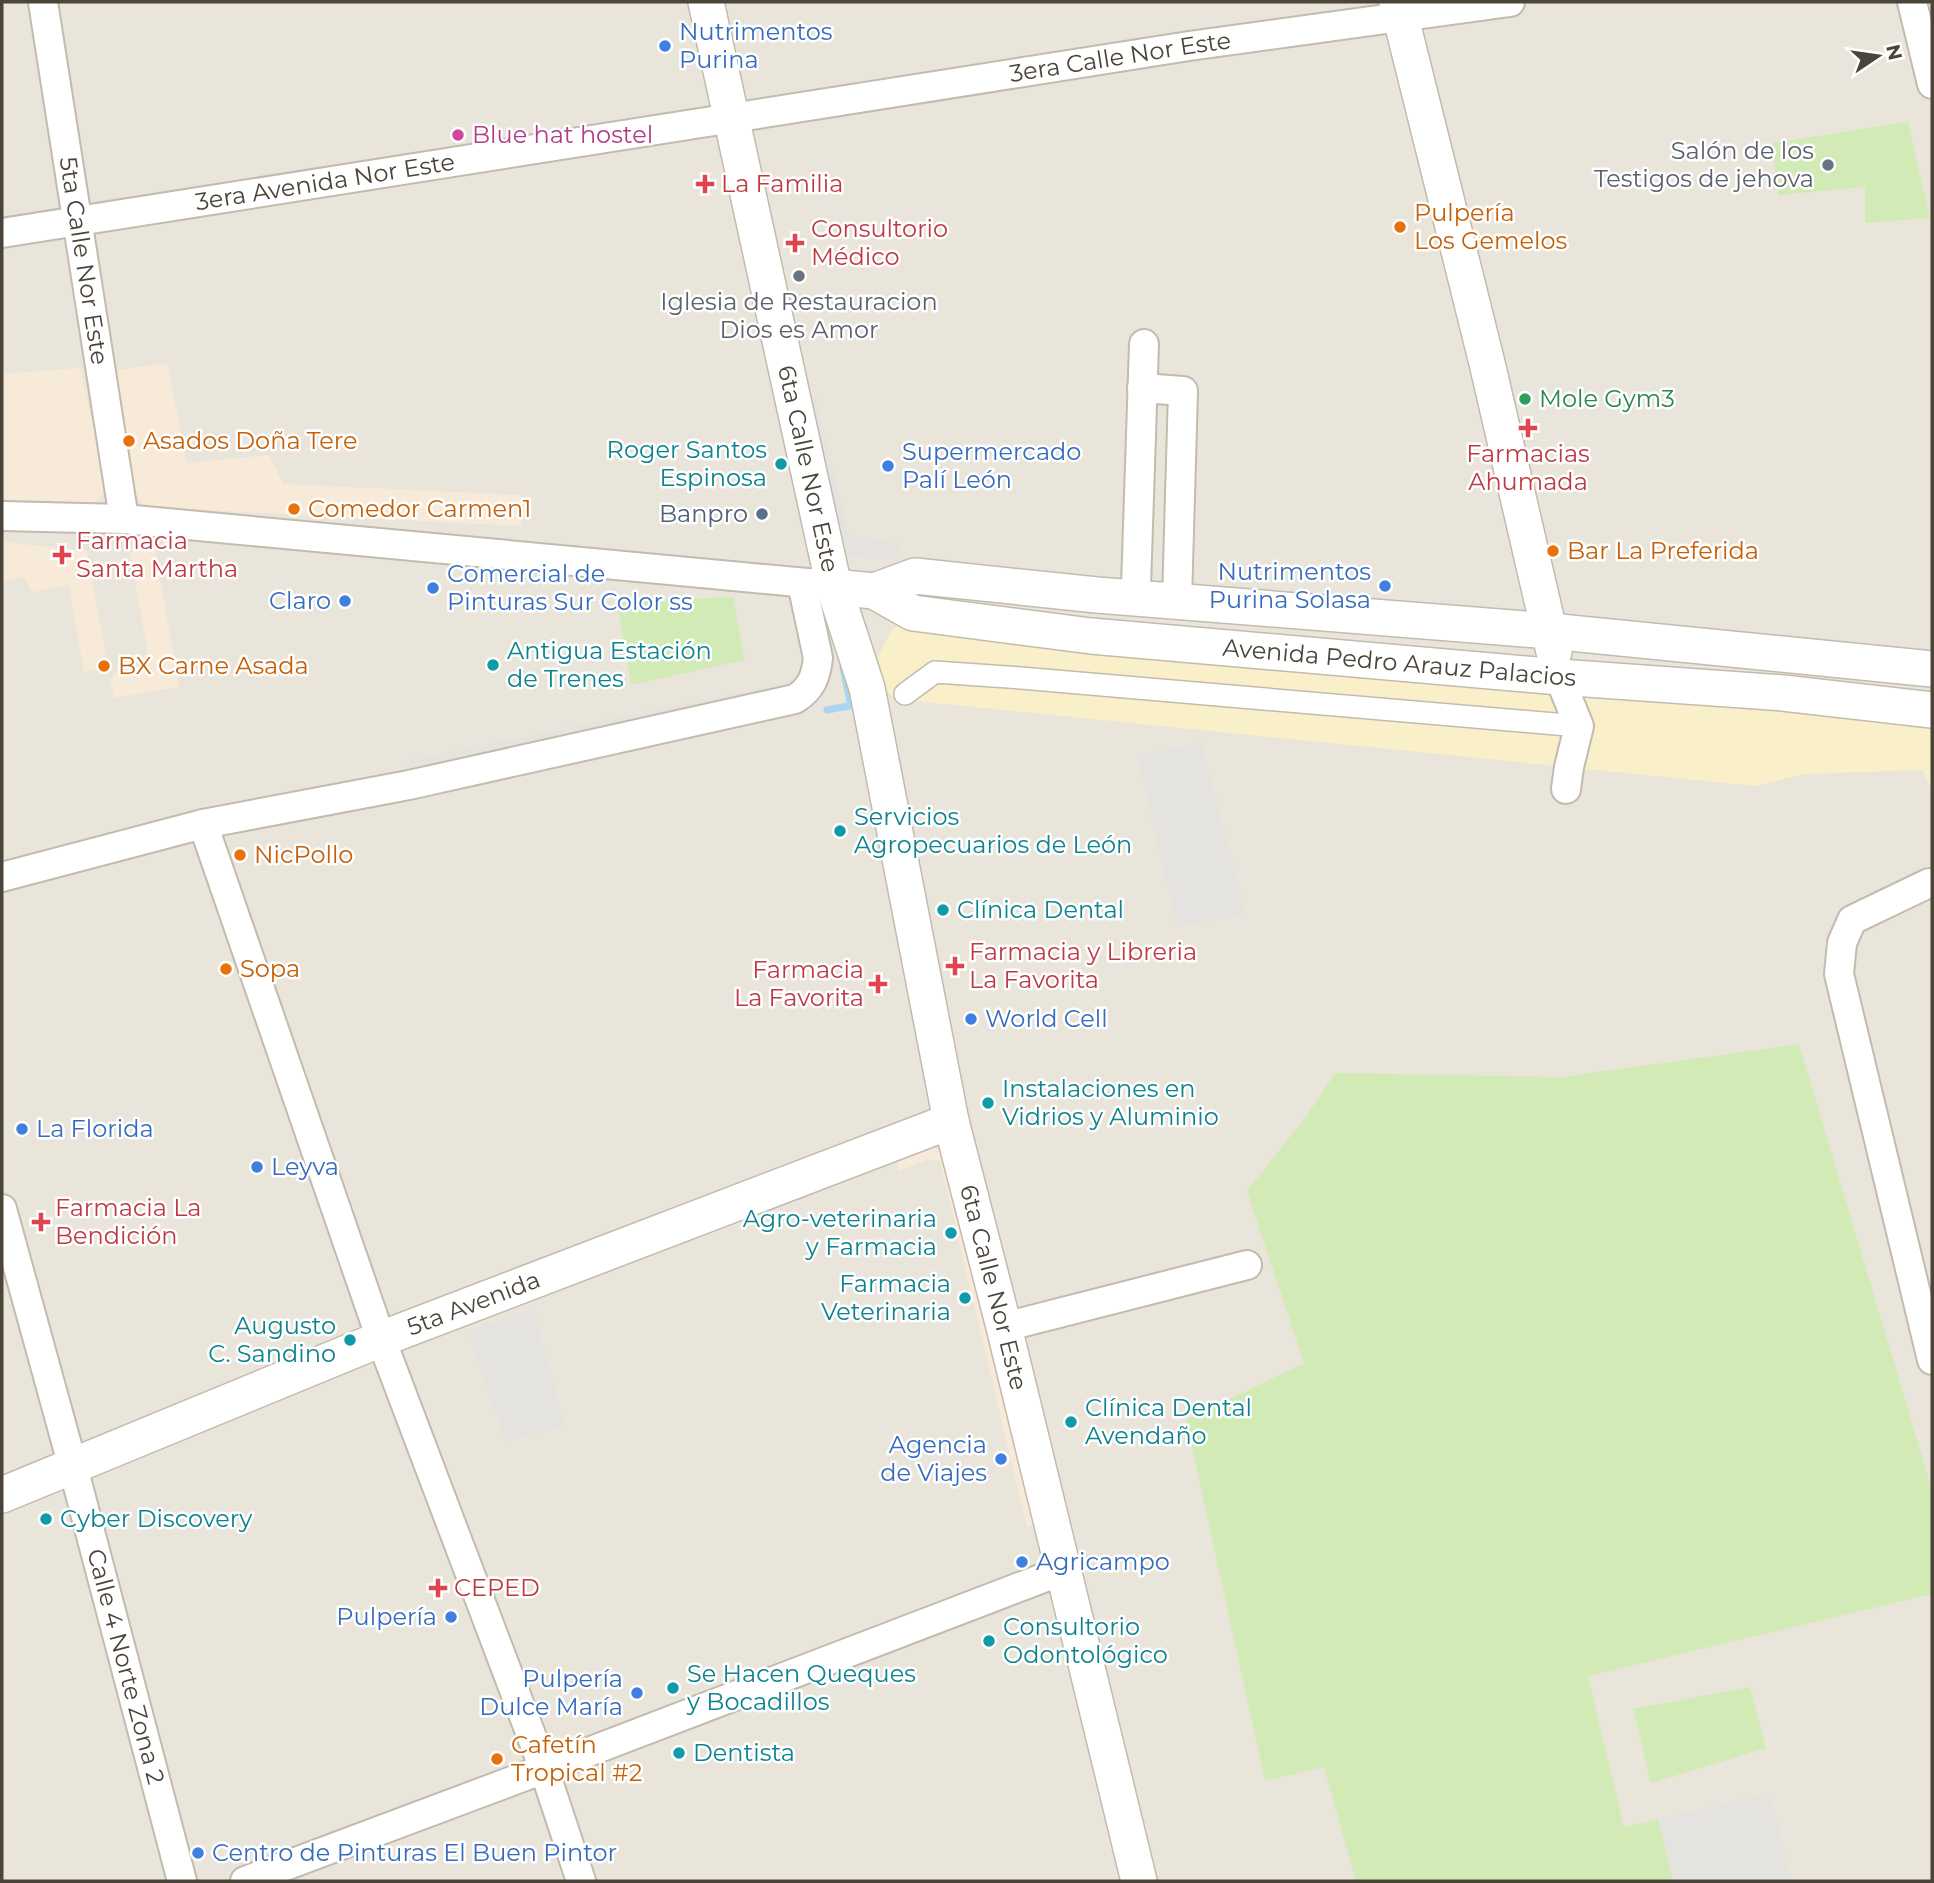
<svg xmlns="http://www.w3.org/2000/svg" width="1934" height="1883" font-family="Montserrat,sans-serif">
<rect width="100%" height="100%" fill="#f6f3ec"/>
<path fill="#eae5da" d="M2 2H1932V1881H2Z"/>
<path fill="#f7ead8" d="M167 363 187 463 269 455 283 484 521 495 522 526 145 507 135 495 112 371Z
M80 368 107 488 93 505 2 499V374Z
M2 542 87 551 108 668 84 672 69 585 32 592 24 577 2 582Z
M155 548 179 687 114 698 110 679 118 670 150 665 130 552Z
M935 1147 947 1156 1037 1522 1027 1528 940 1161 930 1159 899 1171 897 1161Z"/>
<path fill="#e6e2dd" d="M794 681 797 703 408 789 401 762Z"/>
<path fill="#d2eab5" d="M1908 122 1930 218 1865 223V187L1778 195 1772 143Z
M733 597 745 660 631 685 617 602Z
M1799 1044 1932 1490V1594L1588 1676 1624 1827 1658 1819 1673 1881H1356L1324 1767 1265 1781 1186 1420 1304 1363 1247 1191 1308 1114 1335 1073 1562 1077Z
M1750 1687 1766 1748 1651 1783 1633 1709Z"/>
<path fill="#f9efc9" d="M913 613 1932 710V791L1923 770 1803 774 1755 786 895 699 883 686 878 657 891 631Z"/>
<path fill="#e5e3e0" d="M816 397 849 535 899 543 898 560 846 556 840 549 805 399Z
M1202 743 1246 915 1177 927 1137 755Z
M533 1308 565 1425 506 1442 468 1332Z
M1770 1793 1791 1881H1673L1658 1819Z"/>
<g fill="none" stroke-linecap="round" stroke-linejoin="round">
<path stroke="#a9d4f2" stroke-width="7" d="M843 668 851 705
M827 710 854 705"/>
<defs>
<path id="pedestrian" d="M905 694 935 672 1021 678 1579 726"/>
<g id="minor">
<path id="s1" d="M43 2 124 519"/>
<path d="M1912 2 1932 84"/>
<path id="s2" d="M2 233 1189 46 1510 2"/>
<path d="M1142 388 1183 391 1177 601"/>
<path d="M2 516 124 519 177 524 818 584"/>
<path d="M1134 598 1136 587 1144 344"/>
<path d="M1559 677 1579 726 1569 767 1566 789"/>
<path d="M203 824 381 1339 544 1769 581 1881"/>
<path d="M2 877 203 824 409 785 795 699C811 689 816 677 818 658L802 583"/>
<path d="M1929 883 1852 920 1842 943 1839 974 1932 1360"/>
<path id="s3" d="M2 1209 73 1467 182 1881"/>
<path d="M1004 1327 1247 1265"/>
<path d="M245 1881 544 1769 1064 1570"/>
</g>
<g id="tertiary">
<path id="s4" d="M706 2 834 587 867 688 951 1121 1004 1327 1139 1881"/>
<path d="M1397 2 1487 363 1554 652"/>
<path id="s5" d="M834 587 874 591 913 613 1091 636 1559 677 1783 693 1932 710"/>
<path d="M874 591 915 576 1097 595 1550 631 1932 669"/>
<path id="s6" d="M2 1495 381 1339 951 1121"/>
</g>
</defs>
<use href="#pedestrian" stroke="#c2bbae" stroke-width="24"/>
<use href="#minor" stroke="#c2bbae" stroke-width="32"/>
<use href="#tertiary" stroke="#c2bbae" stroke-width="38"/>
<use href="#pedestrian" stroke="#fff" stroke-width="21"/>
<use href="#minor" stroke="#fff" stroke-width="28"/>
<use href="#tertiary" stroke="#fff" stroke-width="35"/>
</g>
<g fill="#3f7fe0" stroke="#fff" stroke-width="2.5">
<circle cx="665" cy="46" r="7"/>
<circle cx="888" cy="466" r="7"/>
<circle cx="1385" cy="586" r="7"/>
<circle cx="433" cy="588" r="7"/>
<circle cx="345" cy="601" r="7"/>
<circle cx="971" cy="1019" r="7"/>
<circle cx="22" cy="1129" r="7"/>
<circle cx="257" cy="1167" r="7"/>
<circle cx="1001" cy="1459" r="7"/>
<circle cx="1022" cy="1562" r="7"/>
<circle cx="451" cy="1617" r="7"/>
<circle cx="637" cy="1693" r="7"/>
<circle cx="198" cy="1853" r="7"/>
</g>
<circle fill="#d1479c" stroke="#fff" stroke-width="2.5" cx="458" cy="135" r="7"/>
<g fill="#6b7280" stroke="#fff" stroke-width="2.5">
<circle cx="1828" cy="165" r="7"/>
<circle cx="799" cy="276" r="7"/>
</g>
<g fill="#e0444e" stroke="#fff" stroke-width="2.5">
<path d="M701.5 173.5h7v7h7v7h-7v7h-7v-7h-7v-7h7z"/>
<path d="M791.5 232.5h7v7h7v7h-7v7h-7v-7h-7v-7h7z"/>
<path d="M1524.5 417.5h7v7h7v7h-7v7h-7v-7h-7v-7h7z"/>
<path d="M58.5 544.5h7v7h7v7h-7v7h-7v-7h-7v-7h7z"/>
<path d="M951.5 955.5h7v7h7v7h-7v7h-7v-7h-7v-7h7z"/>
<path d="M874.5 973.5h7v7h7v7h-7v7h-7v-7h-7v-7h7z"/>
<path d="M37.5 1211.5h7v7h7v7h-7v7h-7v-7h-7v-7h7z"/>
<path d="M434.5 1577.5h7v7h7v7h-7v7h-7v-7h-7v-7h7z"/>
</g>
<g fill="#e8710a" stroke="#fff" stroke-width="2.5">
<circle cx="1400" cy="227" r="7"/>
<circle cx="129" cy="441" r="7"/>
<circle cx="294" cy="509" r="7"/>
<circle cx="1553" cy="551" r="7"/>
<circle cx="104" cy="666" r="7"/>
<circle cx="240" cy="855" r="7"/>
<circle cx="226" cy="969" r="7"/>
<circle cx="497" cy="1759" r="7"/>
</g>
<circle fill="#2e9e5b" stroke="#fff" stroke-width="2.5" cx="1525" cy="399" r="7"/>
<g fill="#0f9aa8" stroke="#fff" stroke-width="2.5">
<circle cx="781" cy="464" r="7"/>
<circle cx="493" cy="665" r="7"/>
<circle cx="840" cy="831" r="7"/>
<circle cx="943" cy="910" r="7"/>
<circle cx="988" cy="1103" r="7"/>
<circle cx="951" cy="1233" r="7"/>
<circle cx="965" cy="1298" r="7"/>
<circle cx="350" cy="1340" r="7"/>
<circle cx="1071" cy="1422" r="7"/>
<circle cx="46" cy="1519" r="7"/>
<circle cx="989" cy="1641" r="7"/>
<circle cx="673" cy="1688" r="7"/>
<circle cx="679" cy="1753" r="7"/>
</g>
<circle fill="#5c6f8a" stroke="#fff" stroke-width="2.5" cx="762" cy="514" r="7"/>
<g text-anchor="middle" stroke-width="5" stroke-linejoin="round" paint-order="stroke">
<g font-size="24" fill="#366cbe" stroke="#fff" text-anchor="start">
<text x="679" y="40">Nutrimentos<tspan x="679" dy="28">Purina</tspan></text>
<text x="902" y="460">Supermercado<tspan x="902" dy="28">Palí León</tspan></text>
<text x="1371" y="580" text-anchor="end">Nutrimentos<tspan x="1371" dy="28">Purina Solasa</tspan></text>
<text x="447" y="582">Comercial de<tspan x="447" dy="28">Pinturas Sur Color ss</tspan></text>
<text x="331" y="609" text-anchor="end">Claro</text>
<text x="985" y="1027">World Cell</text>
<text x="36" y="1137">La Florida</text>
<text x="271" y="1175">Leyva</text>
<text x="987" y="1453" text-anchor="end">Agencia<tspan x="987" dy="28">de Viajes</tspan></text>
<text x="1036" y="1570">Agricampo</text>
<text x="437" y="1625" text-anchor="end">Pulpería</text>
<text x="623" y="1687" text-anchor="end">Pulpería<tspan x="623" dy="28">Dulce María</tspan></text>
<text x="212" y="1861">Centro de Pinturas El Buen Pintor</text>
</g>
<g font-size="24" fill="#4b4439" stroke="#fff">
<text dy="8" stroke="none"><textPath href="#s2" startOffset="1132">3era Calle Nor Este</textPath></text>
<text dy="8" stroke="none"><textPath href="#s2" startOffset="327">3era Avenida Nor Este</textPath></text>
<text dy="8" stroke="none"><textPath href="#s1" startOffset="262">5ta Calle Nor Este</textPath></text>
<text dy="8" stroke="none"><textPath href="#s4" startOffset="478">6ta Calle Nor Este</textPath></text>
<text dy="8" stroke="none"><textPath href="#s5" startOffset="574">Avenida Pedro Arauz Palacios</textPath></text>
<text dy="8" stroke="none"><textPath href="#s4" startOffset="1318">6ta Calle Nor Este</textPath></text>
<text dy="8" stroke="none"><textPath href="#s6" startOffset="509">5ta Avenida</textPath></text>
<text dy="8" stroke="none"><textPath href="#s3" startOffset="474">Calle 4 Norte Zona 2</textPath></text>
</g>
<g font-size="24" fill="#b23c85" stroke="#fff" text-anchor="start">
<text x="472" y="143">Blue hat hostel</text>
</g>
<g font-size="24" fill="#5b616d" stroke="#fff" text-anchor="end">
<text x="1814" y="159">Salón de los<tspan x="1814" dy="28">Testigos de jehova</tspan></text>
<text x="799" y="310" text-anchor="middle">Iglesia de Restauracion<tspan x="799" dy="28">Dios es Amor</tspan></text>
</g>
<g font-size="24" fill="#be3a42" stroke="#fff" text-anchor="start">
<text x="721" y="192">La Familia</text>
<text x="811" y="237">Consultorio<tspan x="811" dy="28">Médico</tspan></text>
<text x="1528" y="462" text-anchor="middle">Farmacias<tspan x="1528" dy="28">Ahumada</tspan></text>
<text x="76" y="549">Farmacia<tspan x="76" dy="28">Santa Martha</tspan></text>
<text x="969" y="960">Farmacia y Libreria<tspan x="969" dy="28">La Favorita</tspan></text>
<text x="864" y="978" text-anchor="end">Farmacia<tspan x="864" dy="28">La Favorita</tspan></text>
<text x="55" y="1216">Farmacia La<tspan x="55" dy="28">Bendición</tspan></text>
<text x="454" y="1596">CEPED</text>
</g>
<g font-size="24" fill="#c56008" stroke="#fff" text-anchor="start">
<text x="1414" y="221">Pulpería<tspan x="1414" dy="28">Los Gemelos</tspan></text>
<text x="143" y="449">Asados Doña Tere</text>
<text x="308" y="517">Comedor Carmen1</text>
<text x="1567" y="559">Bar La Preferida</text>
<text x="118" y="674">BX Carne Asada</text>
<text x="254" y="863">NicPollo</text>
<text x="240" y="977">Sopa</text>
<text x="511" y="1753">Cafetín<tspan x="511" dy="28">Tropical #2</tspan></text>
</g>
<g font-size="24" fill="#27864d" stroke="#fff" text-anchor="start">
<text x="1539" y="407">Mole Gym3</text>
</g>
<g font-size="24" fill="#0d838f" stroke="#fff" text-anchor="start">
<text x="767" y="458" text-anchor="end">Roger Santos<tspan x="767" dy="28">Espinosa</tspan></text>
<text x="507" y="659">Antigua Estación<tspan x="507" dy="28">de Trenes</tspan></text>
<text x="854" y="825">Servicios<tspan x="854" dy="28">Agropecuarios de León</tspan></text>
<text x="957" y="918">Clínica Dental</text>
<text x="1002" y="1097">Instalaciones en<tspan x="1002" dy="28">Vidrios y Aluminio</tspan></text>
<text x="937" y="1227" text-anchor="end">Agro-veterinaria<tspan x="937" dy="28">y Farmacia</tspan></text>
<text x="951" y="1292" text-anchor="end">Farmacia<tspan x="951" dy="28">Veterinaria</tspan></text>
<text x="336" y="1334" text-anchor="end">Augusto<tspan x="336" dy="28">C. Sandino</tspan></text>
<text x="1085" y="1416">Clínica Dental<tspan x="1085" dy="28">Avendaño</tspan></text>
<text x="60" y="1527">Cyber Discovery</text>
<text x="1003" y="1635">Consultorio<tspan x="1003" dy="28">Odontológico</tspan></text>
<text x="687" y="1682">Se Hacen Queques<tspan x="687" dy="28">y Bocadillos</tspan></text>
<text x="693" y="1761">Dentista</text>
</g>
<g font-size="24" fill="#4e5e75" stroke="#fff" text-anchor="end">
<text x="748" y="522">Banpro</text>
</g>
</g>
<rect width="1934" height="1883" fill="none" stroke="#4b4439" stroke-width="7"/>
<g transform="translate(1878 56) rotate(77)" stroke="#ffffff" stroke-width="5" paint-order="stroke">
<path d="M0-5L12 26L0 18L-12 26Z" fill="#4b4439"/>
<text y="-10" font-size="19" font-weight="bold" text-anchor="middle" fill="#4b4439">N</text>
</g>
</svg>
